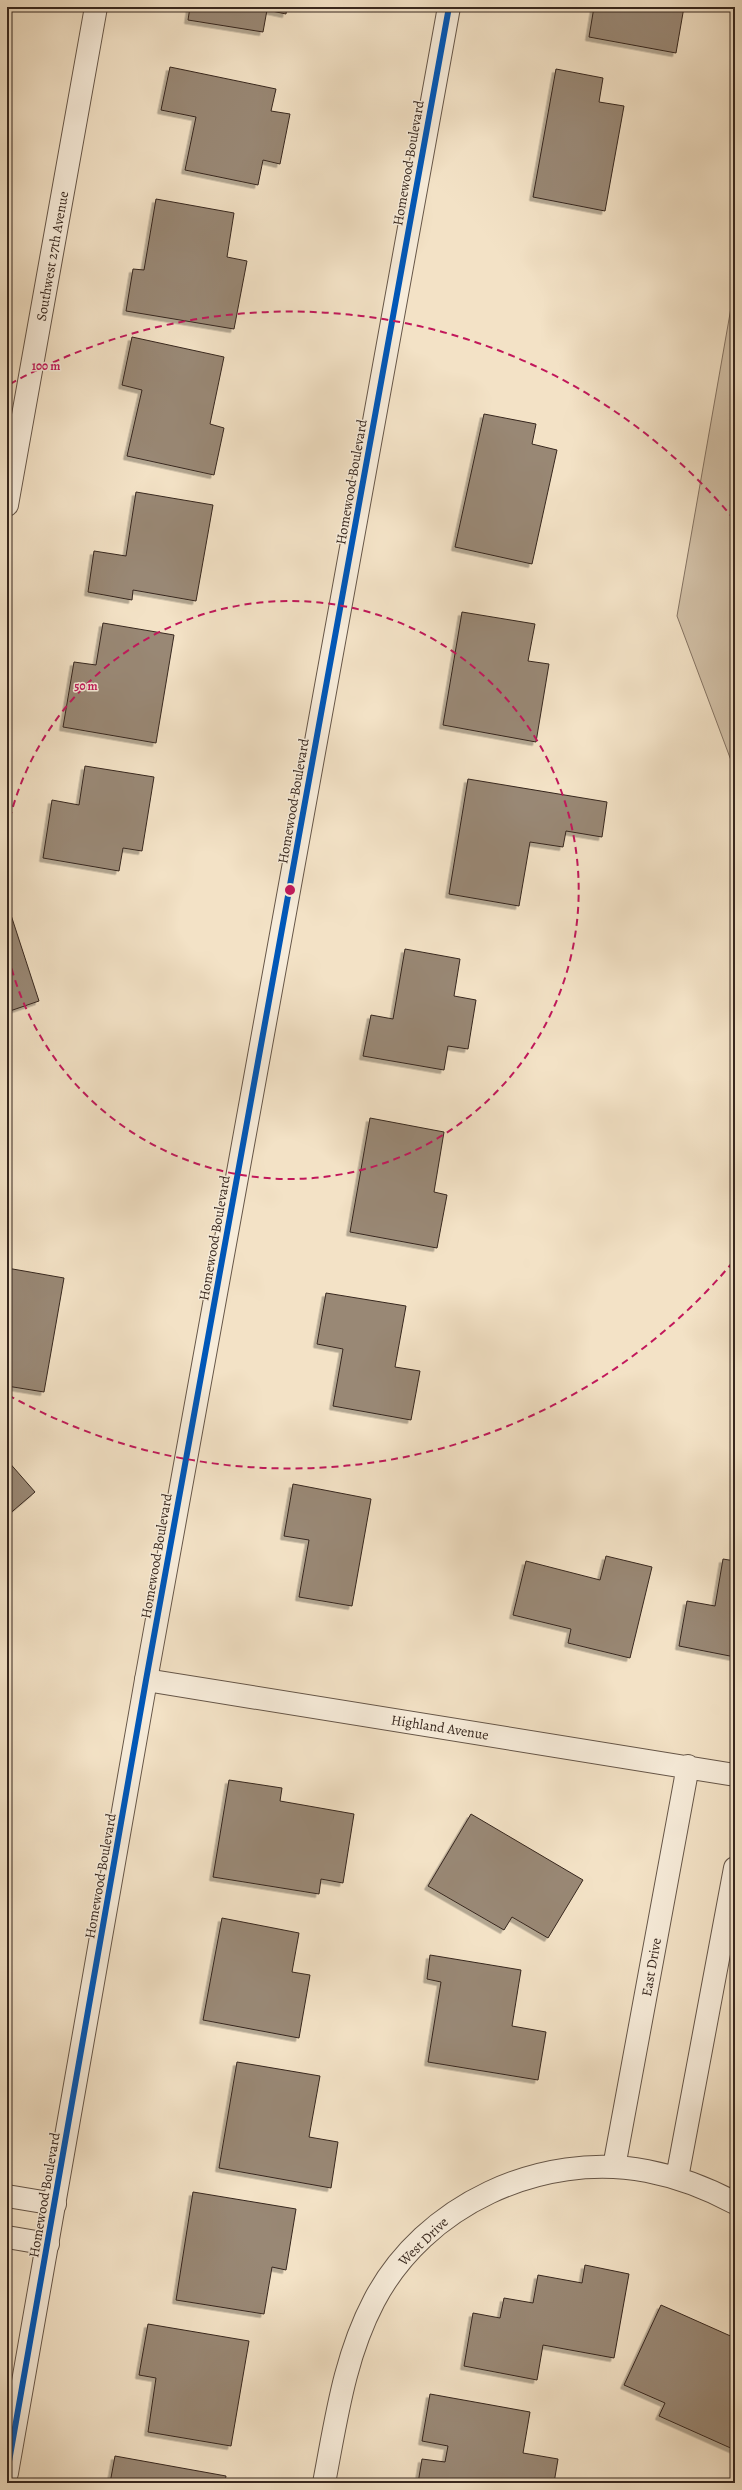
<svg xmlns="http://www.w3.org/2000/svg" width="742" height="2490" font-family="Alegreya,serif">
<defs>
<filter id="shadow"><feDropShadow dx="-3.5" dy="3.5" stdDeviation="0" flood-color="#0004"/></filter>
</defs>
<rect width="100%" height="100%" fill="#f3e2c6"/>
<filter id="stains"><feTurbulence type="fractalNoise" baseFrequency=".005" numOctaves="4"/><feColorMatrix values="0 0 0 0 .2 0 0 0 0 .09 0 0 0 0 .02 0 0 0 .5 -.17"/></filter>
<radialGradient id="worn" r=".72"><stop offset=".6" stop-color="#630" stop-opacity="0"/><stop offset="1" stop-color="#630" stop-opacity=".3"/></radialGradient>
<path fill="#d3c2a9" stroke="#857464" d="M735 285V771L677 616Z"/>
<path fill="#998875" stroke="#37271e" filter="url(#shadow)" d="M7 7H12L7 33Z
M190 7H287L286 14 267 10 263 32 188 20Z
M594 7H684L676 53 589 37Z
M170 67 276 89 271 111 290 114 280 164 263 160 258 185 185 170 196 117 161 110Z
M556 69 603 78 599 102 624 106 605 211 533 197Z
M156 199 234 213 227 257 247 261 234 329 126 311 133 269 144 270Z
M132 337 224 357 210 424 224 428 214 475 127 456 142 390 122 385Z
M484 414 536 424 532 444 557 450 532 564 455 547Z
M136 492 213 505 196 601 133 590 132 600 88 592 94 551 126 556Z
M462 612 535 624 528 661 549 664 536 742 443 725Z
M103 623 174 635 156 743 63 727 74 662 96 665Z
M85 766 154 777 142 851 123 848 119 871 43 858 52 800 79 805Z
M468 779 607 802 602 837 566 831 563 847 530 842 519 906 449 894Z
M10 912 39 1001 7 1012V913Z
M405 949 460 959 454 996 476 1000 468 1049 448 1046 444 1070 363 1056 371 1015 393 1019Z
M370 1118 444 1132 434 1192 447 1195 437 1248 350 1232Z
M7 1268 64 1278 44 1392 7 1386Z
M326 1293 406 1306 395 1367 420 1371 411 1420 333 1406 343 1349 317 1344Z
M7 1460 35 1492 7 1516Z
M293 1484 371 1499 352 1606 299 1597 309 1540 284 1536Z
M606 1556 652 1567 630 1658 568 1643 571 1629 513 1615 526 1561 600 1580Z
M723 1559 735 1561V1657L679 1646 687 1601 715 1606Z
M229 1780 282 1788 280 1801 354 1814 343 1883 321 1879 319 1894 213 1877Z
M471 1814 583 1880 548 1938 512 1917 504 1930 428 1886Z
M222 1918 299 1933 292 1972 310 1975 299 2038 203 2020Z
M430 1955 521 1970 512 2026 546 2032 538 2080 428 2062 441 1982 427 1979Z
M237 2062 320 2076 309 2137 338 2142 331 2188 219 2168Z
M193 2192 296 2209 286 2270 272 2267 264 2314 176 2300Z
M585 2265 629 2274 614 2358 543 2345 537 2380 464 2366 473 2313 500 2318 504 2298 533 2303 538 2275 582 2283Z
M661 2305 735 2338V2450L659 2416 665 2403 624 2385Z
M148 2324 249 2341 231 2446 148 2432 156 2378 139 2375Z
M430 2394 530 2412 523 2453 558 2459 554 2483H418L422 2459 445 2462 448 2446 422 2441Z
M115 2456 226 2476 225 2483H110Z"/>
<g fill="none" stroke-linecap="round" stroke-linejoin="round">
<defs>
<path id="minor" d="M7 505 96 7
M146 1680 735 1775
M614 2167 688 1766
M677 2178 735 1868
M7 2196 55 2204
M7 2237 48 2244
M324 2483C336 2421 344 2358 374 2301 424 2205 541 2151 647 2171 678 2177 707 2188 735 2203"/>
<path id="tertiary" d="M7 2473 146 1680 449 7"/>
</defs>
<use href="#minor" stroke="#665648" stroke-width="24"/>
<use href="#tertiary" stroke="#665648" stroke-width="24"/>
<use href="#minor" stroke="#f7ecda" stroke-width="22"/>
<use href="#tertiary" stroke="#f7ecda" stroke-width="22"/>
<defs>
<path id="cycleway" d="M7 2473 146 1680 449 7"/>
</defs>
<use href="#cycleway" stroke="#f7ecda" stroke-width="8"/>
<use href="#cycleway" stroke="#0057b8" stroke-width="6"/>
</g>
<g fill="none" stroke="#c2185b" stroke-width="2" stroke-dasharray="7 5">
<path d="M7 830A289 289 0 1 1 7 950"/>
<path d="M733 1262A578 578 0 0 1 10 1396M10 384A578 578 0 0 1 733 518"/>
</g>
<g text-anchor="middle" stroke-width="3" stroke-linejoin="round" paint-order="stroke">
<g font-size="14" fill="#37271e" stroke="#f7ecda">
<text transform="translate(408 163) rotate(-80)" y="5">Homewood Boulevard</text>
<text transform="translate(52 256) rotate(-80)" y="5">Southwest 27th Avenue</text>
<text transform="translate(351 482) rotate(-80)" y="5">Homewood Boulevard</text>
<text transform="translate(293 801) rotate(-80)" y="5">Homewood Boulevard</text>
<text transform="translate(214 1238) rotate(-80)" y="5">Homewood Boulevard</text>
<text transform="translate(156 1556) rotate(-80)" y="5">Homewood Boulevard</text>
<text transform="translate(440 1727) rotate(9)" y="5">Highland Avenue</text>
<text transform="translate(100 1876) rotate(-80)" y="5">Homewood Boulevard</text>
<text transform="translate(651 1967) rotate(-80)" y="5">East Drive</text>
<text transform="translate(44 2195) rotate(-80)" y="5">Homewood Boulevard</text>
<text transform="translate(423 2241) rotate(-44)" y="5">West Drive</text>
</g>
</g>
<circle cx="290" cy="890" r="6" fill="#c2185b" stroke="#f7ecda" stroke-width="2"/>
<g font-size="12" text-anchor="middle" font-weight="bold" fill="#c2185b" stroke="#f7ecda" stroke-width="3" stroke-linejoin="round" paint-order="stroke">
<text x="46" y="370">100 m</text>
<text x="86" y="690">50 m</text>
</g>
<rect width="742" height="2490" fill="none" stroke="#f3e2c6" stroke-width="24"/>
<rect x="8" y="8" width="726" height="2474" fill="none" stroke="#37271e" stroke-width="2"/>
<rect x="12" y="12" width="718" height="2466" fill="none" stroke="#37271e"/>
<rect width="100%" height="100%" filter="url(#stains)"/>
<rect width="100%" height="100%" fill="url(#worn)"/>
</svg>
